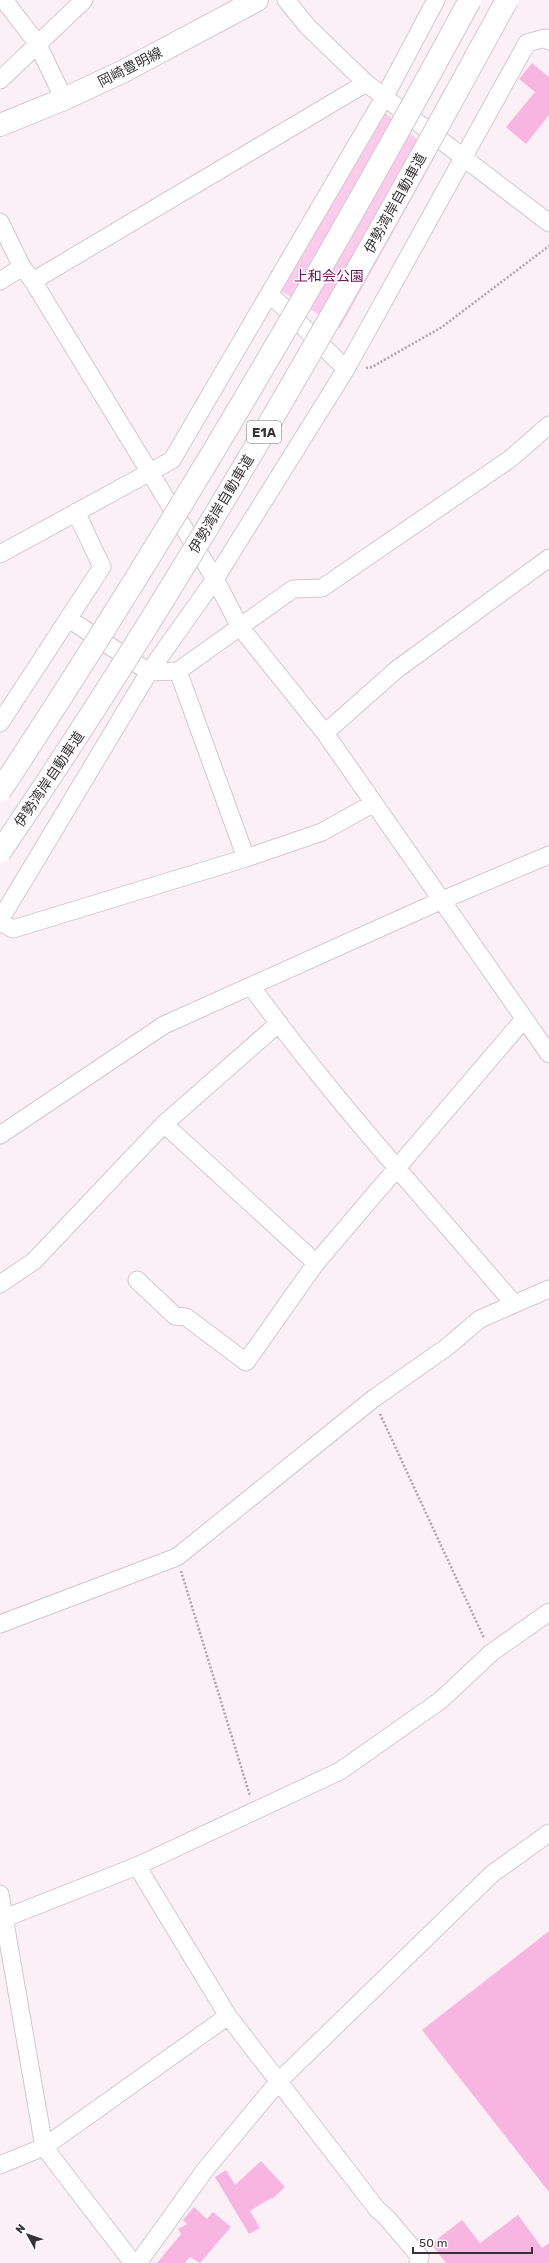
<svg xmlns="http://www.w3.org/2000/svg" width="549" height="2263" font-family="Rubik,'Noto Sans JP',sans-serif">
<rect width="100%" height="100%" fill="#fcf0f7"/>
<path fill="#fccaea" d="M385 113 436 155 340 328 280 290Z"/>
<path fill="#f8b5e1" d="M532 63 549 77V115L526 144 506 127 535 92 519 79Z
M549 1931V2192L422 2030Z
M261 2161 285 2187 272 2199 271 2198 250 2211 260 2228 249 2234 215 2177 226 2170 235 2185Z
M194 2207 207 2219 213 2212 231 2227 200 2263 190 2257 185 2263H157L181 2234 178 2229 187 2224 183 2220Z
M518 2215 542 2248 549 2243V2263H446L431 2244 462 2220 480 2243Z"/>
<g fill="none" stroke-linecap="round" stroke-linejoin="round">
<defs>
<path id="minor" d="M4 0 37 43 64 99
M286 0 308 27 366 83 549 223
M0 80 84 0
M0 222 22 267 33 281 215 579 240 627 325 733 549 1054
M0 281 22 267
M33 281 366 83
M270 294 346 369
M0 554 172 460 385 96 436 0
M69 619 149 672 178 671 293 589 322 588 510 459 549 425
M178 671 246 858
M0 723 102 567 76 512
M325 733 396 670 549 558
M0 920 149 672 215 579 346 369 527 43 545 38 549 41
M0 922 13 929 246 858 322 832 374 803
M251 986C331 1097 425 1199 514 1304
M164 1124 316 1263
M0 1135 164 1025 440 901 549 855
M137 1280 175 1316 186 1317 246 1362 316 1263 524 1019
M0 1284 34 1261 164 1124 279 1023
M0 1624 177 1557 373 1399 447 1347 480 1319 549 1289
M137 1866 228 2016 377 2209 387 2218 420 2257 418 2263
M0 1894 44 2147 133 2263
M0 1920 137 1866 340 1771 441 1700 491 1653 549 1612
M0 2165 44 2147 228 2016
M138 2263 205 2170 279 2081 492 1874 549 1833"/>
<path id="major" d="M0 125 64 99 124 71 257 0"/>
</defs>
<use href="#minor" stroke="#d3c7ce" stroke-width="19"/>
<use href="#major" stroke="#d3c7ce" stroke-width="24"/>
<path stroke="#ada4a9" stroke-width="2.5" stroke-dasharray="2 2" stroke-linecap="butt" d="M366 368 372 367 442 327 549 246
M380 1414 484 1638
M181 1571 250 1796"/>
<use href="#minor" stroke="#fff" stroke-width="17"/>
<use href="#major" stroke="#fff" stroke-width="22"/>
<defs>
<path id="highway-bridge" d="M0 791C169 535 324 270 470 0
M0 852C186 579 349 290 507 0"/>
</defs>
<use href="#highway-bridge" stroke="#d3c7ce" stroke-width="24" stroke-linecap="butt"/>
<use href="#highway-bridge" stroke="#fff" stroke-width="22"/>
</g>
<g text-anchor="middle" stroke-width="3" stroke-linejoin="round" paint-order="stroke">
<rect fill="#fff" stroke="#737072" stroke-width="1" x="247" y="421" width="34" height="22" rx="3"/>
<g font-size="13" font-weight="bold" fill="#373235">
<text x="264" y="437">E1A</text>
</g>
<g font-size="14" fill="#373235" stroke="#fff">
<text transform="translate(130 67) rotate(-27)" y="5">岡崎豊明線</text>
<text transform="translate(395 203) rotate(-61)" y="5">伊勢湾岸自動車道</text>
<text transform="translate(221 504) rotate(-59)" y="5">伊勢湾岸自動車道</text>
<text transform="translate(49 779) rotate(-56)" y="5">伊勢湾岸自動車道</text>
</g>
<g font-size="14" fill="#701059" stroke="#fff">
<text x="329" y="281">上和会公園</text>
</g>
</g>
<g transform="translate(28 2235) rotate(310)" stroke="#ffffff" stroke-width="3" paint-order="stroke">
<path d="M0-3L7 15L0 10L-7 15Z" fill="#373235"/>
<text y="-6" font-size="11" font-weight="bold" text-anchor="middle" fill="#373235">N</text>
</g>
<path d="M413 2247v6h119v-6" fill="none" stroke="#373235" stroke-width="2"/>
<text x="419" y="2247" font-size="12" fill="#373235" stroke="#ffffff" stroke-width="3" paint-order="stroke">50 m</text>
</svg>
